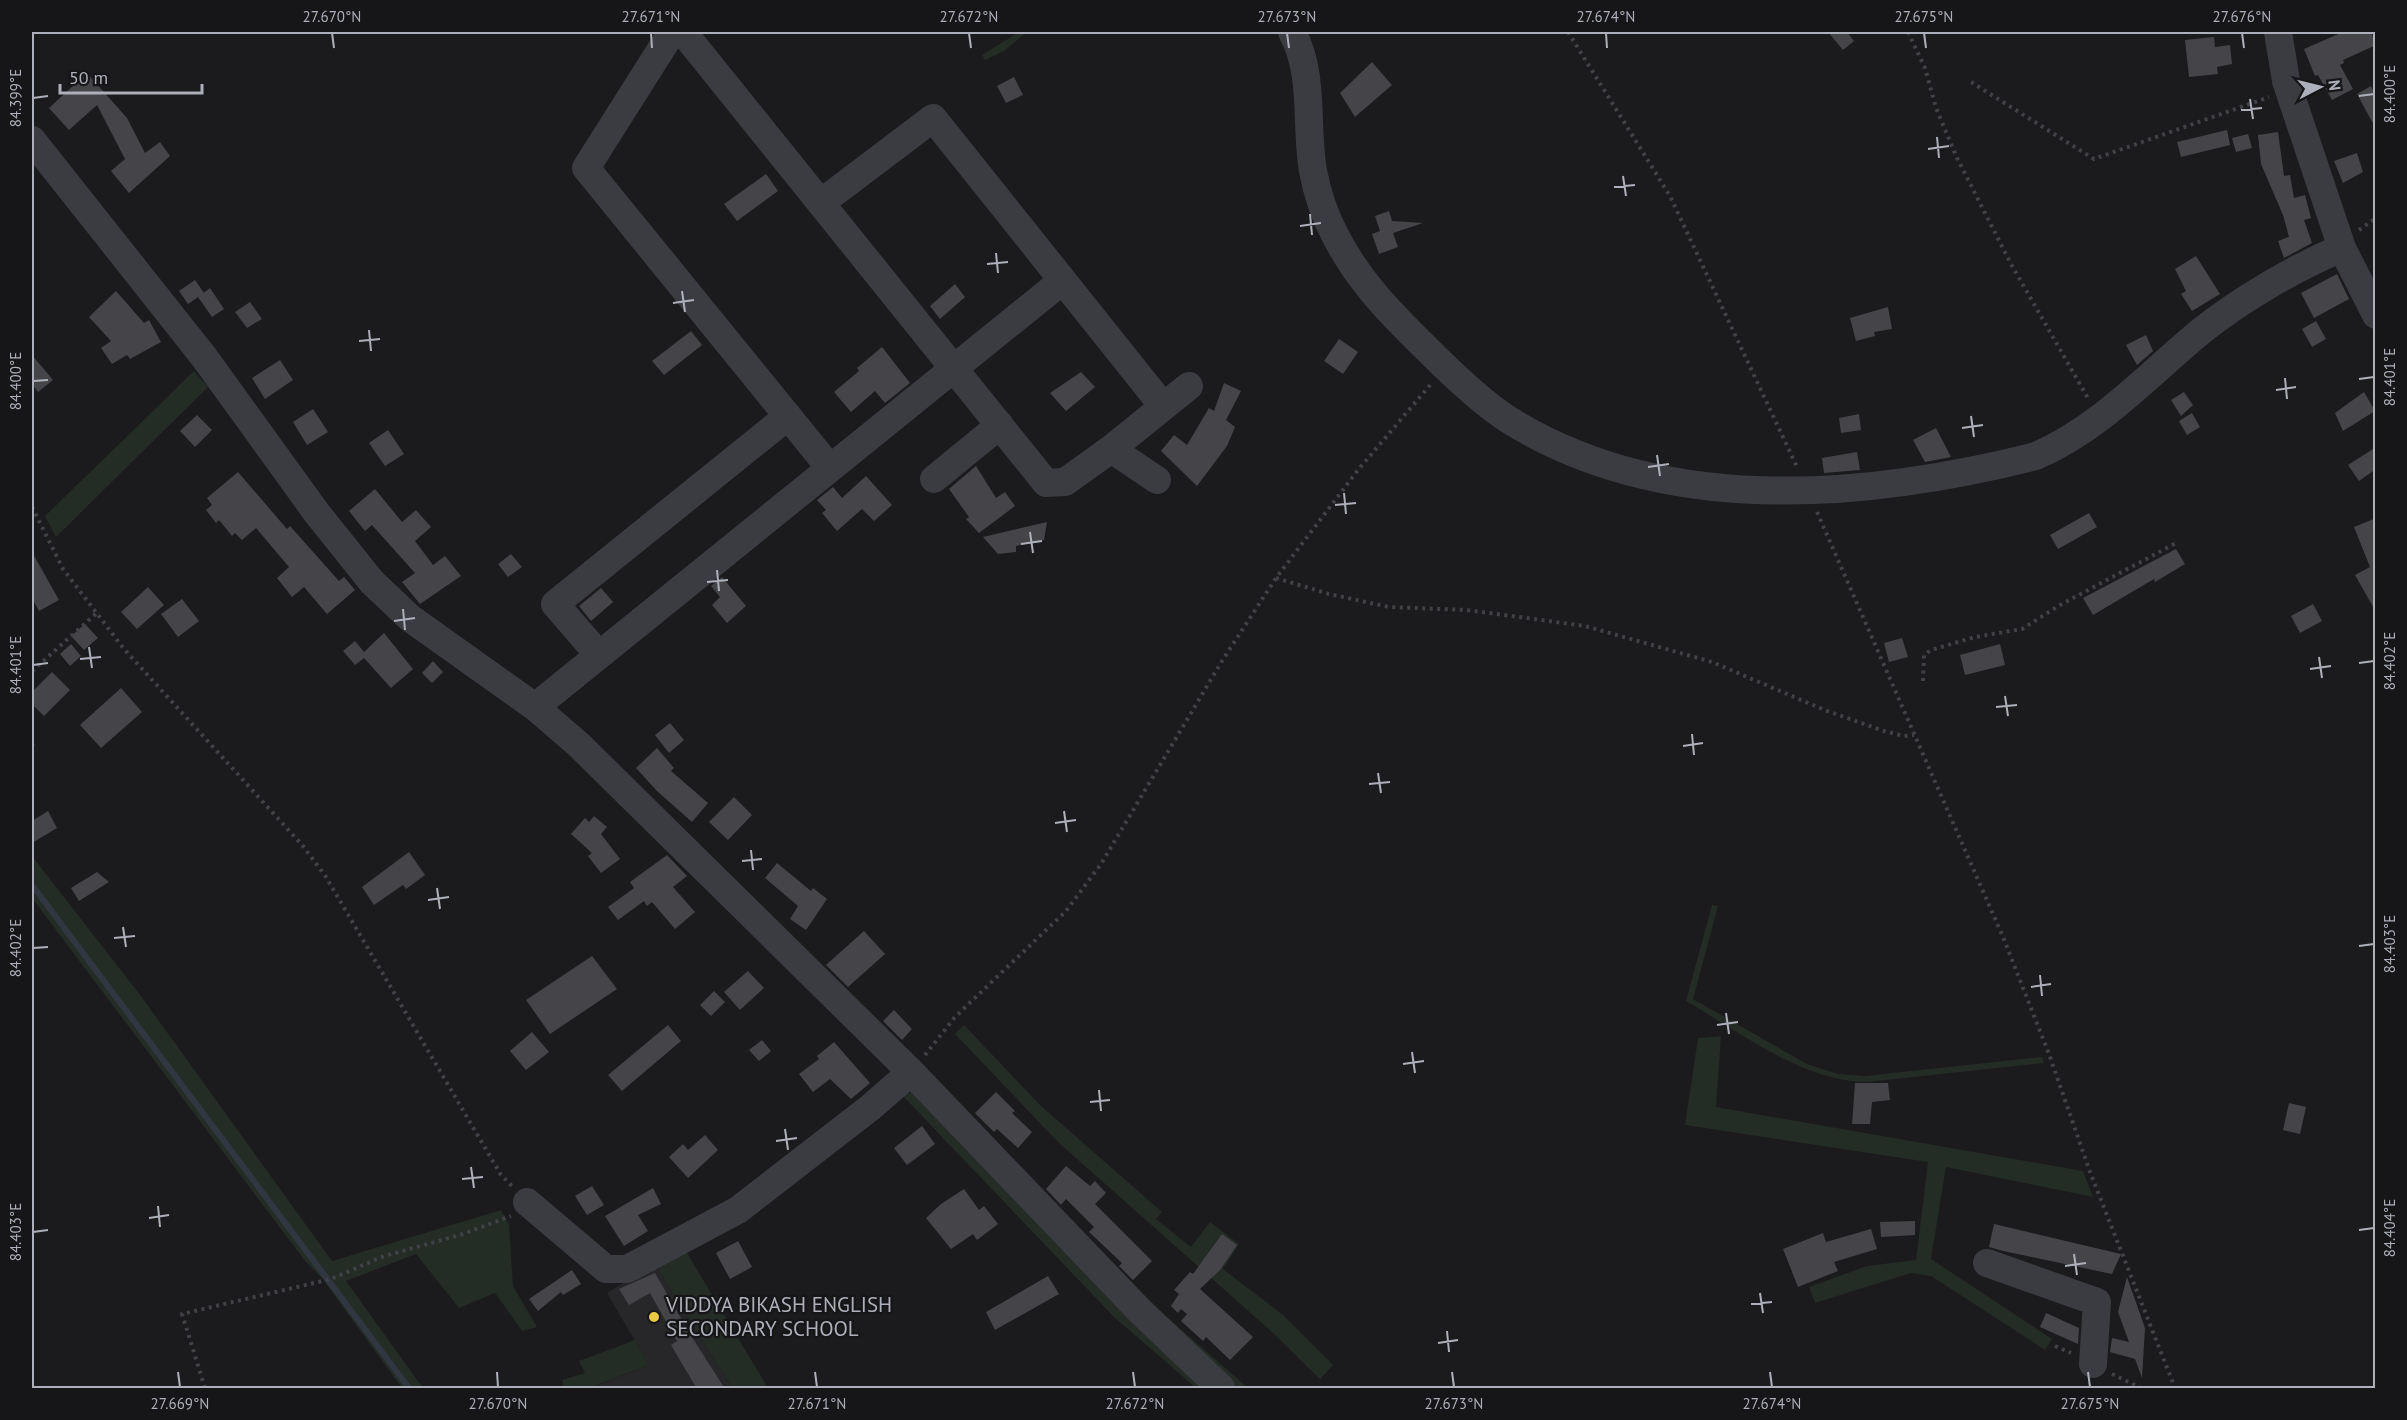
<svg xmlns="http://www.w3.org/2000/svg" width="2407" height="1420" font-family="'PT Sans',sans-serif">
<rect width="100%" height="100%" fill="#1b1a1c"/>
<path fill="#272629" d="M655 1264 732 1388 594 1387 649 1365 607 1293Z"/>
<path fill="#242c26" d="M1019 32H1027L1004 51 985 60 982 55Z
M194 371 208 387 56 537 45 516Z
M32 856 141 996 332 1261 501 1210 509 1224 513 1286 537 1327 522 1331 495 1293 459 1308 416 1254 346 1281 423 1388H402L321 1277 305 1261 32 898Z
M1712 905 1718 906 1693 999 1807 1064 1838 1074 1865 1076 2042 1057 2044 1063 1867 1082C1802 1081 1741 1033 1686 1001Z
M964 1025 1040 1105 1162 1212 1156 1219 1191 1247 1210 1222 1239 1244 1223 1269 1283 1315 1333 1365 1320 1379 1272 1332 1059 1143 955 1034Z
M1721 1036 1716 1107 2083 1171 2093 1197 1946 1167 1931 1259 2052 1339 2045 1350 1931 1276 1911 1273 1815 1303 1809 1287 1867 1266 1916 1260 1928 1162 1685 1125 1698 1038Z
M912 1093 917 1098 1209 1388H1196L1114 1317 901 1094Z
M684 1248 768 1388H732L655 1264Z
M1168 1318 1248 1388H1232L1169 1330Z
M635 1340 649 1365 595 1386V1388H564L562 1380 585 1373 579 1361Z"/>
<g fill="none" stroke-linecap="round" stroke-linejoin="round">
<path stroke="#303740" stroke-width="6" d="M32 885 409 1388"/>
</g>
<path fill="#454549" d="M1828 32H1847L1854 41 1843 50Z
M2343 32H2371L2376 45 2343 60 2344 63 2340 65 2353 89 2332 100 2318 75 2315 76 2304 49Z
M2214 37 2215 47 2230 45 2232 64 2217 67 2218 74 2189 77 2185 40Z
M1372 62 1392 85 1355 117 1340 93Z
M87 73 127 118 145 153 160 142 170 156 129 193 111 171 125 159 97 105 69 130 49 108Z
M1014 77 1023 95 1006 103 997 86Z
M2371 86 2376 96V129L2357 94Z
M2227 130 2230 145 2181 157 2177 142Z
M2278 132 2284 176 2290 175 2294 198 2305 195 2311 218 2304 220 2312 243 2284 258 2278 241 2289 237 2283 215 2261 164 2258 135Z
M2248 134 2252 148 2236 152 2232 138Z
M2357 153 2363 172 2343 183 2334 161Z
M766 174 778 191 737 221 724 204Z
M1389 211 1392 221 1423 223 1393 233 1398 247 1379 254 1372 234 1380 231 1375 216Z
M2196 256 2220 294 2192 311 2181 294 2186 291 2175 269Z
M2337 274 2349 299 2314 318 2301 293Z
M195 280 204 293 188 304 179 291Z
M955 284 965 297 940 319 930 306Z
M210 288 224 309 212 317 198 297Z
M116 291 144 323 149 320 161 342 130 359 127 355 112 364 101 348 111 341 89 317Z
M250 302 262 319 247 328 235 312Z
M1888 307 1892 329 1874 332 1875 336 1856 341 1850 318Z
M2316 321 2326 339 2312 347 2302 329Z
M691 331 702 345 664 375 652 361Z
M2146 335 2153 351 2137 365 2126 345Z
M1339 339 1358 352 1343 374 1324 361Z
M882 347 910 383 885 403 875 391 851 412 834 392 859 371 857 368Z
M32 355 53 380 38 392 32 384Z
M280 360 293 380 265 399 252 378Z
M1081 372 1095 387 1066 411 1050 393Z
M1224 383 1241 391 1226 420 1235 427 1227 446 1197 486 1161 451 1174 435 1187 445 1209 408 1214 411Z
M2184 392 2193 405 2181 416 2171 400Z
M2364 392 2375 411 2343 431 2335 413Z
M313 409 328 432 307 445 293 422Z
M2192 413 2200 427 2187 435 2179 421Z
M1859 414 1861 430 1841 433 1839 418Z
M197 415 212 430 195 447 180 431Z
M1936 428 1951 457 1925 462 1913 440Z
M388 430 404 454 385 466 369 443Z
M2376 447V469L2359 481 2348 465Z
M1857 452 1860 470 1824 473 1822 458Z
M976 466 996 498 1005 492 1015 506 979 533 966 519 969 517 949 489Z
M238 472 287 529 290 526 339 581 344 577 355 590 327 614 304 587 292 597 277 578 289 567 256 528 242 540 235 533 232 536 219 520 216 523 206 510 212 505 207 498Z
M866 476 892 505 874 521 862 509 837 531 822 513 826 510 817 500 833 487 842 498Z
M375 489 402 522 416 510 431 527 415 541 433 565 445 556 461 576 420 604 402 582 415 573 372 525 365 531 349 511Z
M2089 513 2097 527 2058 549 2050 535Z
M2376 518V612L2355 575 2370 567 2354 527Z
M1047 522 1044 540 1016 546V552L998 554 983 537Z
M2176 549 2185 564 2155 582 2154 579 2093 615 2083 598Z
M32 552 59 600 39 611 32 598Z
M511 554 522 567 508 577 498 564Z
M722 577 746 606 727 623 712 605 720 597 711 586Z
M148 587 164 605 137 629 121 612Z
M601 588 613 602 591 621 579 606Z
M182 599 199 621 178 637 161 614Z
M2313 604 2322 621 2300 633 2291 616Z
M85 624 98 638 84 650 71 636Z
M384 633 413 669 391 688 364 658 355 665 343 651 355 641 364 652Z
M1902 638 1908 657 1889 662 1884 643Z
M71 644 81 656 70 666 60 654Z
M2000 644 2005 665 1965 675 1960 655Z
M433 661 443 672 432 683 422 673Z
M52 672 70 690 44 716 32 704V692Z
M121 688 142 712 101 748 80 725Z
M670 723 684 740 669 753 655 735Z
M657 748 674 768 671 771 708 803 692 822 657 791 636 768Z
M734 797 752 815 728 840 709 822Z
M48 811 57 828 32 843V821Z
M594 816 607 827 601 834 620 859 601 873 588 856 592 853 571 834 585 818 589 822Z
M409 852 425 875 406 889 403 885 374 905 362 887Z
M667 855 687 876 673 887 695 912 675 929 652 902 647 906 644 901 618 920 608 907 634 888 630 882Z
M777 863 811 891 813 888 827 899 806 930 790 919 798 906 765 878Z
M97 872 109 882 79 901 71 888Z
M864 931 885 954 848 987 826 965Z
M592 956 617 989 550 1034 526 1000Z
M748 971 764 988 740 1010 724 992Z
M714 991 725 1002 711 1016 700 1005Z
M894 1010 912 1029 902 1040 883 1021Z
M668 1025 681 1041 622 1091 608 1075Z
M532 1032 549 1052 526 1070 510 1051Z
M762 1040 771 1051 759 1061 749 1050Z
M834 1042 870 1083 851 1099 830 1079 813 1092 799 1074 819 1059 817 1056Z
M1855 1083H1888L1890 1100 1872 1102 1870 1124H1852Z
M996 1092 1015 1111 1012 1113 1032 1132 1018 1148 997 1129 994 1132 975 1113Z
M2289 1103 2306 1107 2300 1134 2283 1130Z
M922 1126 935 1144 907 1165 894 1148Z
M705 1135 718 1150 688 1178 669 1157 683 1144 688 1150Z
M1066 1166 1090 1186 1095 1181 1106 1193 1095 1204 1152 1261 1133 1280 1119 1266 1122 1263 1089 1232 1094 1227 1066 1199 1061 1205 1046 1189Z
M592 1186 604 1205 587 1215 575 1196Z
M653 1188 661 1204 638 1215 648 1231 624 1246 605 1216Z
M964 1189 979 1210 984 1206 998 1224 977 1240 973 1234 951 1249 926 1218 941 1204Z
M1915 1221V1235L1881 1237 1880 1222Z
M1994 1224 2121 1254 2112 1274 2003 1251 1989 1247Z
M1871 1229 1877 1249 1834 1262 1838 1271 1798 1287 1783 1249 1823 1233 1826 1242Z
M1222 1234 1237 1245 1220 1270 1200 1289 1253 1337 1230 1360 1206 1337 1203 1341 1181 1321 1187 1314 1181 1309 1178 1313 1171 1306 1179 1294 1174 1290 1190 1272 1193 1274Z
M738 1241 752 1267 730 1279 716 1253Z
M572 1270 581 1284 563 1295 561 1292 538 1311 529 1299Z
M655 1273 690 1334 725 1389H697L671 1345 677 1341 650 1293 629 1305 619 1289Z
M1048 1276 1059 1294 995 1330 986 1312Z
M2127 1277 2145 1328 2142 1378 2135 1359 2110 1352 2112 1338 2129 1342 2118 1312Z
M2046 1313 2079 1328 2078 1344 2040 1327Z"/>
<g fill="none" stroke-linecap="round" stroke-linejoin="round">
<path stroke="#414248" stroke-width="4" stroke-dasharray="3 4.5" stroke-linecap="butt" d="M1568 32 1670 196 1797 467
M1908 32 1925 68 1936 108 1957 158 2011 264 2089 400
M1971 82 2094 159 2269 97
M2359 230 2376 218
M32 507 63 569 124 649 303 846 326 877 501 1175 512 1186
M1817 512 2003 937 2049 1054 2090 1172 2175 1388
M1276 578 1329 594 1389 607 1467 610 1585 626 1712 662 1827 711 1884 731 1904 736 1914 735
M32 671 97 613
M1923 681 1924 655 1931 650 1975 637 2022 629 2060 605 2178 542
M32 744 33 746
M925 1055 955 1017 1066 911 1101 864 1222 661 1276 578 1358 470 1431 384
M2055 1346 2071 1353
M2112 1374 2141 1388
M205 1388 182 1314 331 1279 384 1256 460 1235 511 1216"/>
<path stroke="#3b3c41" stroke-width="28" d="M672 32 586 168 830 468
M683 32 1046 483 1065 482 1111 449 1189 386
M1292 32C1315 74 1305 125 1313 171 1317 192 1324 214 1334 233 1357 280 1392 315 1429 351 1453 375 1481 402 1509 420 1665 517 1865 499 2036 456 2100 428 2147 376 2200 332 2240 300 2294 268 2342 248
M2278 32 2286 81 2342 248 2376 315
M32 140 204 357 316 512 372 582 410 618 535 707 579 745 911 1072 1140 1311 1221 1388
M822 202 933 118 1163 406
M1111 449 1157 480
M934 479 1000 425
M599 655 555 604 788 416
M535 707 1062 281
M527 1202 606 1269H627L738 1210 871 1107 911 1072
M1987 1263 2097 1302 2093 1364"/>
</g>
<path fill="none" stroke="#adb0bb" stroke-width="2" d="M332 33 334 48M651 33 652 48M969 33 971 48M1287 33 1289 48M1606 33 1607 48M1924 33 1926 48M2242 33 2244 48M2359 96 2374 94M33 98 48 96M2250 99 2253 119M2241 110 2262 108M1937 137 1939 158M1928 149 1949 146M1623 176 1626 196M1614 187 1635 185M1310 214 1312 235M1300 226 1321 223M996 253 998 273M987 264 1008 262M682 291 685 312M673 303 694 300M369 330 371 351M359 341 380 339M2285 378 2287 399M2359 379 2374 377M33 381 48 380M2276 390 2296 387M1971 416 1974 437M1962 428 1983 425M1657 455 1660 476M1648 467 1669 464M1344 493 1346 514M1335 505 1356 503M1030 532 1033 553M1021 544 1042 541M717 570 719 591M707 582 728 580M403 609 405 630M394 621 415 618M89 647 92 668M2319 657 2322 678M80 659 101 657M2359 663 2374 661M33 665 48 663M2310 669 2331 666M2005 696 2008 716M1996 707 2017 705M1692 734 1694 755M1683 746 1703 743M1378 773 1381 793M1369 784 1390 782M1064 811 1067 832M1055 823 1076 820M751 850 753 870M742 861 762 859M437 888 440 909M428 900 449 897M123 927 126 947M114 938 135 936M2359 946 2374 944M33 948 48 947M2040 975 2042 996M2031 987 2051 984M1726 1013 1729 1034M1717 1025 1738 1022M1412 1052 1415 1073M1403 1064 1424 1061M1099 1090 1101 1111M1090 1102 1110 1100M785 1129 788 1150M776 1141 797 1138M471 1167 474 1188M462 1179 483 1177M158 1206 160 1227M149 1218 169 1215M2359 1230 2374 1228M33 1232 48 1230M2074 1254 2077 1275M2065 1266 2086 1263M1760 1293 1763 1313M1751 1304 1772 1302M1447 1331 1449 1352M1438 1343 1458 1340M178 1372 180 1387M497 1372 498 1387M815 1372 817 1387M1133 1372 1135 1387M1452 1372 1454 1387M1770 1372 1772 1387M2088 1372 2090 1387"/>
<circle fill="#eac944" stroke="#161517" stroke-width="2" cx="654" cy="1317" r="6"/>
<g text-anchor="middle" stroke-width="4.5" stroke-linejoin="round" paint-order="stroke">
<g font-size="21" fill="#adb0bb" stroke="#161517" text-anchor="start">
<text x="666" y="1312">VIDDYA BIKASH ENGLISH<tspan x="666" dy="24">SECONDARY SCHOOL</tspan></text>
</g>
</g>
<rect width="2407" height="1420" fill="none" stroke="#161517" stroke-width="66"/>
<g transform="translate(2320 87) rotate(83)" stroke="#161517" stroke-width="4.5" paint-order="stroke">
<path d="M0-4.5L10 22L0 15L-10 22Z" fill="#adb0bb"/>
<text y="-9" font-size="16" font-weight="bold" text-anchor="middle" fill="#adb0bb">N</text>
</g>
<path d="M60 84v9h142v-9" fill="none" stroke="#adb0bb" stroke-width="3"/>
<text x="69" y="84" font-size="18" fill="#adb0bb" stroke="#161517" stroke-width="4.5" paint-order="stroke">50 m</text>
<rect x="33" y="33" width="2341" height="1354" fill="none" stroke="#adb0bb" stroke-width="2"/>
<g font-size="15" text-anchor="middle" fill="#adb0bb">
<text x="332" y="22">27.670°N</text>
<text x="651" y="22">27.671°N</text>
<text x="969" y="22">27.672°N</text>
<text x="1287" y="22">27.673°N</text>
<text x="1606" y="22">27.674°N</text>
<text x="1924" y="22">27.675°N</text>
<text x="2242" y="22">27.676°N</text>
<text transform="translate(2390 94) rotate(-90)" y="5">84.400°E</text>
<text transform="translate(16 98) rotate(-90)" y="5">84.399°E</text>
<text transform="translate(2390 377) rotate(-90)" y="5">84.401°E</text>
<text transform="translate(16 381) rotate(-90)" y="5">84.400°E</text>
<text transform="translate(2390 661) rotate(-90)" y="5">84.402°E</text>
<text transform="translate(16 665) rotate(-90)" y="5">84.401°E</text>
<text transform="translate(2390 944) rotate(-90)" y="5">84.403°E</text>
<text transform="translate(16 948) rotate(-90)" y="5">84.402°E</text>
<text transform="translate(2390 1228) rotate(-90)" y="5">84.404°E</text>
<text transform="translate(16 1232) rotate(-90)" y="5">84.403°E</text>
<text x="180" y="1409">27.669°N</text>
<text x="498" y="1409">27.670°N</text>
<text x="817" y="1409">27.671°N</text>
<text x="1135" y="1409">27.672°N</text>
<text x="1454" y="1409">27.673°N</text>
<text x="1772" y="1409">27.674°N</text>
<text x="2090" y="1409">27.675°N</text>
</g>
</svg>
